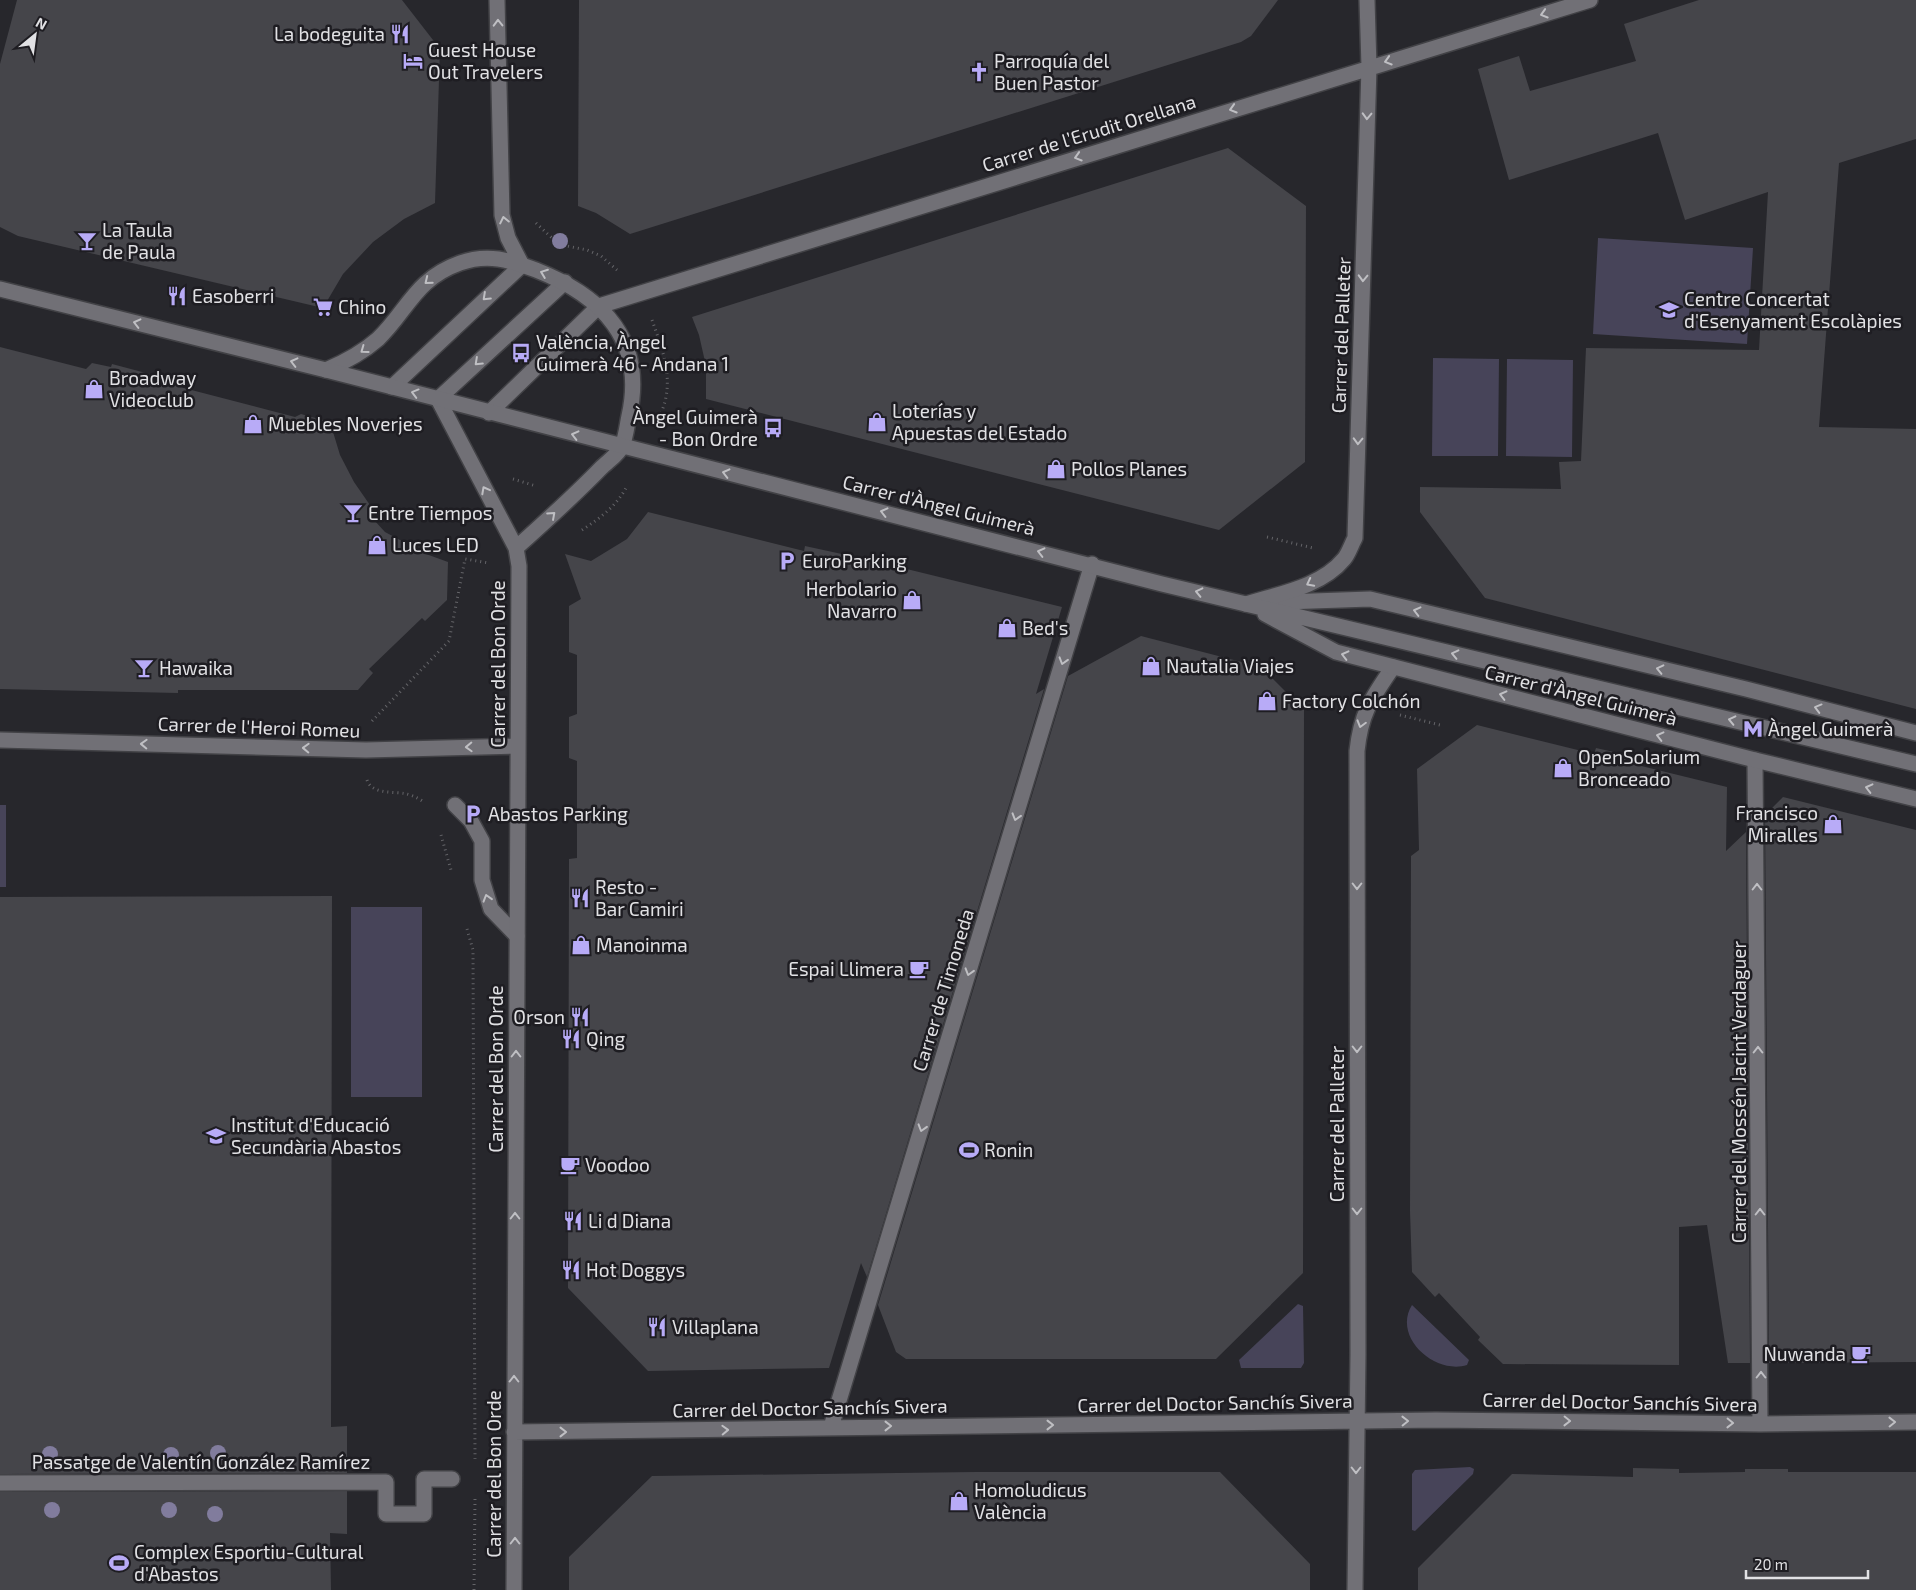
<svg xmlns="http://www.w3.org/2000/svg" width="1916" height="1590" font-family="'Exo 2',sans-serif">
<rect width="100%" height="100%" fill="#27272c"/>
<path fill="#474459" d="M1598 238 1753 248 1747 344 1593 334Z
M1433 358 1499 359 1498 456H1432Z
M1507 359 1573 360 1572 457 1506 456Z
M0 805H6V887H0Z
M351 907H422V1097H351Z
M1298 1304 1303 1306 1304 1363 1301 1368H1241L1239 1360Z
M1412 1305 1469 1360 1467 1365C1435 1375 1392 1337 1412 1305Z
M1470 1467 1474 1469 1473 1474 1415 1531 1412 1530V1474L1415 1470Z"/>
<path fill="#45454a" d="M17 0H402L440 49 435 203 404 219 373 242 343 274 323 308 18 236 0 227V64Z
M579 0H1278L1251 36 1241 42 630 234 596 213 578 206Z
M1699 0H1916V139L1839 163 1819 427 1916 429V709L1485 598 1420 512V487L1561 489 1559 462 1581 461 1586 348 1759 350 1768 192 1685 220 1658 133 1509 180 1478 69 1519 56 1530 91 1636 61 1624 24Z
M1228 148 1306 206 1305 462 1219 530 706 399V366L699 335 692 317Z
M0 347 86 369 92 363 111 367 112 364 161 377 160 379 176 383V386L295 417 301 414 330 422 340 455 354 482 372 508 374 520 385 532 426 554 448 562 447 600 425 621 422 618 369 669 373 673 358 690H178V693L0 689Z
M648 512 804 551 805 546 874 561 1062 607 1036 694 1044 689 867 1277 861 1263 829 1368 648 1371 568 1288 569 859 577 858V761L569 758V717L577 714V655L569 652V606L581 599 565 554 591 561 627 539Z
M1141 636 1261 667 1304 710 1303 1273 1216 1359H906L896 1352 878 1305 1068 676Z
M1477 725 1594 754 1596 748 1627 755 1625 762 1727 787 1726 851 1746 832 1750 1363H1728L1707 1225 1679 1227V1365L1503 1364 1478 1340 1480 1337 1439 1293 1435 1297 1412 1272 1410 1211 1411 856 1419 850 1417 769Z
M1783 797 1916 830V1362L1769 1363 1765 815Z
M332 896 331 1427 347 1426V1473L0 1474V897Z
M1633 1468 1679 1469V1473L1745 1472V1469H1788V1472H1916V1590H1418V1568L1512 1474 1633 1477Z
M975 1472H1220L1310 1564V1590H569V1557L652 1476Z
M347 1491V1534L330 1533 331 1590H0V1492Z"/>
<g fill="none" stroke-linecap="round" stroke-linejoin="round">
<defs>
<path id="service" d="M392 387 522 265
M438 399 565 282
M489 413 599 306
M1259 603 1370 599 1746 689 1916 733
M455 805 471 821 482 841V880L491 909 517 936"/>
<path id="pedestrian" d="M0 1483 386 1482V1514H424V1479H452"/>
<path id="minor" d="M497 0 502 215 508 238 522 265
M599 306 1590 0
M326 370C345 362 362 353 378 339 408 310 415 279 460 263 488 253 509 260 536 270 602 296 646 340 629 416 627 425 626 437 622 446 619 454 608 461 601 468 574 496 545 522 516 548
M438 399 516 548 519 566 514 1590
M1246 604C1278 594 1321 587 1344 559 1349 553 1351 545 1355 538L1369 67 1367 0
M0 740 366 750 517 746
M1755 760 1760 1424
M831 1427 1092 564
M514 1432 1436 1420 1760 1424 1916 1422
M1355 1590 1358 1354 1357 751C1361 712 1372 698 1393 667"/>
<path id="secondary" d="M0 289 326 370 1162 584 1916 764
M1265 614 1336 652 1755 760 1916 799"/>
</defs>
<use href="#service" stroke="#424246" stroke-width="18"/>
<use href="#pedestrian" stroke="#424246" stroke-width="18"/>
<use href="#minor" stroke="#424246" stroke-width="18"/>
<use href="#secondary" stroke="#424246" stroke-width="18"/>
<path stroke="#656569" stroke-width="3" stroke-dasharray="1 4" stroke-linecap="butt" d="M536 223 553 239 567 246 587 250 601 256 617 270
M652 320C663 351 675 381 661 413
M513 479 536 486
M582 530C600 518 617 506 627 486
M1267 537 1313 548
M1400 715 1440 725
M372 721 449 641 465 559 489 563
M367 780C372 795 394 791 407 794 414 796 420 799 425 803
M441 835 451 870
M467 929 473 950 475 1459
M474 1590 475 1498"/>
<use href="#service" stroke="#717076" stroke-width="15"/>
<use href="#pedestrian" stroke="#717076" stroke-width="15"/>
<use href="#minor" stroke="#717076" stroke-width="15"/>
<use href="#secondary" stroke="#717076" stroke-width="15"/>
</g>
<g fill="#817c9d">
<circle cx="560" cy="241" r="8"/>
<circle cx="218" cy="1453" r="8"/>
<circle cx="50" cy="1454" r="8"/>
<circle cx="171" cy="1455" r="8"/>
<circle cx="52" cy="1510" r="8"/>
<circle cx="169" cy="1510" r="8"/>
<circle cx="215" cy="1514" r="8"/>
</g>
<defs><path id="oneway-chevron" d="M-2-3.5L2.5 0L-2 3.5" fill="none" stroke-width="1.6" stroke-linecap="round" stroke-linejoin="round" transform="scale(1.25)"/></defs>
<g stroke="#bfbfc3">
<use href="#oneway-chevron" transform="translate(1544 14) rotate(163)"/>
<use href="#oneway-chevron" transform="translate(498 23) rotate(-91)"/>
<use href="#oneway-chevron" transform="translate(1388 61) rotate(163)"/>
<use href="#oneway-chevron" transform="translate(1233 109) rotate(163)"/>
<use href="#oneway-chevron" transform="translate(1367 116) rotate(92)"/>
<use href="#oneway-chevron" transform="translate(1078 157) rotate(163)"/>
<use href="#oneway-chevron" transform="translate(504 220) rotate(-102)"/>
<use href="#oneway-chevron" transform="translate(544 273) rotate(-159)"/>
<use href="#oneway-chevron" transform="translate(1363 278) rotate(92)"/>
<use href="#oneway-chevron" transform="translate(428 281) rotate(141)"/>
<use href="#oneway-chevron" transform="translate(486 297) rotate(137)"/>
<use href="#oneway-chevron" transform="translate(137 323) rotate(-166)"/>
<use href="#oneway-chevron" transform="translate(364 350) rotate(144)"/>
<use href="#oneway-chevron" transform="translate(294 362) rotate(-166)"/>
<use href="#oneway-chevron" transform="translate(478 362) rotate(137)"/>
<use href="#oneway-chevron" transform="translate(415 393) rotate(-165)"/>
<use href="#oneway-chevron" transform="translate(575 435) rotate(-166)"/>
<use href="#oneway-chevron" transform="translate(1358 441) rotate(92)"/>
<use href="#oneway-chevron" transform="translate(726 473) rotate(-166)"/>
<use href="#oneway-chevron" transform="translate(485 490) rotate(-118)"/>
<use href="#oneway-chevron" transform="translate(884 512) rotate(-166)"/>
<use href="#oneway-chevron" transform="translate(552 515) rotate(-42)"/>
<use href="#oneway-chevron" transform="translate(1041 552) rotate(-166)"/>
<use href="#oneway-chevron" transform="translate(1310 583) rotate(153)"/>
<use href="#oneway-chevron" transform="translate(1199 592) rotate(-167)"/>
<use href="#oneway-chevron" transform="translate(1417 611) rotate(-166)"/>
<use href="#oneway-chevron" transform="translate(1455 654) rotate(-167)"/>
<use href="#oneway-chevron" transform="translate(1345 655) rotate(-166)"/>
<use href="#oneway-chevron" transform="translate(1063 661) rotate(107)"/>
<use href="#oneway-chevron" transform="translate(1660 669) rotate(-167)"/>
<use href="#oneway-chevron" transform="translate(1503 695) rotate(-166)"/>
<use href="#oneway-chevron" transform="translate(1818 708) rotate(-165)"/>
<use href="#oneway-chevron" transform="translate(1732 720) rotate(-167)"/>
<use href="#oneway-chevron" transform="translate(1361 724) rotate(106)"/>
<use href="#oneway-chevron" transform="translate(1660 736) rotate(-166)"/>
<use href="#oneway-chevron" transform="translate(144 744) rotate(-178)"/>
<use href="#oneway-chevron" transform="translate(469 747) rotate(178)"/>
<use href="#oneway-chevron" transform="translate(306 748) rotate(-178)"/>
<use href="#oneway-chevron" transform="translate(1869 788) rotate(-166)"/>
<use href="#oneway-chevron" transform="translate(1016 817) rotate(107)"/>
<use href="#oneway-chevron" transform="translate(1357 886) rotate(90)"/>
<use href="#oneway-chevron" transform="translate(1757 887) rotate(-90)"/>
<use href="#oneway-chevron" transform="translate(487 898) rotate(-107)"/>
<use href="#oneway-chevron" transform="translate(969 972) rotate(107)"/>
<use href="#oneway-chevron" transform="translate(1357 1049) rotate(90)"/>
<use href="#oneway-chevron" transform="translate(1758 1050) rotate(-90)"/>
<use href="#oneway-chevron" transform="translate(516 1054) rotate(-90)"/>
<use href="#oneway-chevron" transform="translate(922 1128) rotate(107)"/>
<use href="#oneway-chevron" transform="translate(1357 1211) rotate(90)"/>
<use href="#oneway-chevron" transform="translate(1760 1212) rotate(-90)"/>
<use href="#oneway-chevron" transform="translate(515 1216) rotate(-90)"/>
<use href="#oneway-chevron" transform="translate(1761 1375) rotate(-90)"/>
<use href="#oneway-chevron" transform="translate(514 1379) rotate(-90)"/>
<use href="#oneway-chevron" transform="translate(1405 1421) rotate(-1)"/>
<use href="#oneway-chevron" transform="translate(1567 1421) rotate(1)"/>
<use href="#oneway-chevron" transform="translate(1892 1422) rotate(-1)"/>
<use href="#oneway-chevron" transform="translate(1730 1423) rotate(1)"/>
<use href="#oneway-chevron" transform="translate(1050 1425)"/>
<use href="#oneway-chevron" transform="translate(888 1426)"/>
<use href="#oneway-chevron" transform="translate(725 1430) rotate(-2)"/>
<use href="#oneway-chevron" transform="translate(563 1432)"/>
<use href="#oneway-chevron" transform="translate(1356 1470) rotate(90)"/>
<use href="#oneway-chevron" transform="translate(515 1541) rotate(-90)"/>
</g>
<defs>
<symbol id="restaurant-bare" viewBox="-9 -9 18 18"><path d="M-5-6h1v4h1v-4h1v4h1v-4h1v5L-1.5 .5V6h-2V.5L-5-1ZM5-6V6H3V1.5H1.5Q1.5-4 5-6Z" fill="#b8abf7" stroke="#1e1d22" stroke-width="2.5" paint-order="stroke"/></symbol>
<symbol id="hotel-bare" viewBox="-9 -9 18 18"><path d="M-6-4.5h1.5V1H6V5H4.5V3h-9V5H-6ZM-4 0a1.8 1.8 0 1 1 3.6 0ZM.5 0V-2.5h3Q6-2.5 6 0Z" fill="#b8abf7" stroke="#1e1d22" stroke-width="2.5" paint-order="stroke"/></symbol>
<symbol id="church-bare" viewBox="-9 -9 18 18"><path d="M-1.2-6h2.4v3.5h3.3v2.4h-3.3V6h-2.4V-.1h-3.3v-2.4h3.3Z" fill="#b8abf7" stroke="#1e1d22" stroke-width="2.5" paint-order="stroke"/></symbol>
<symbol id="bar-bare" viewBox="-9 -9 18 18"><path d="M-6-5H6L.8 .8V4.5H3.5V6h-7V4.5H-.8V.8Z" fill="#b8abf7" stroke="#1e1d22" stroke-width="2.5" paint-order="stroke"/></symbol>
<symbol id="supermarket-bare" viewBox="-9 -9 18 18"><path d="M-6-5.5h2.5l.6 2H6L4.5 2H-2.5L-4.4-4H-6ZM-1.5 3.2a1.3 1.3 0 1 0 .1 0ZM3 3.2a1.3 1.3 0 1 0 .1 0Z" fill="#b8abf7" stroke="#1e1d22" stroke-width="2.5" paint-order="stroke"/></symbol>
<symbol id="school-bare" viewBox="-9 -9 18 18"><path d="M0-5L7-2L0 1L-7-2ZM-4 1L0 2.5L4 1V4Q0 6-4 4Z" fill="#b8abf7" stroke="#1e1d22" stroke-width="2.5" paint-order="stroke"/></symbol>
<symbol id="bus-bare" viewBox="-9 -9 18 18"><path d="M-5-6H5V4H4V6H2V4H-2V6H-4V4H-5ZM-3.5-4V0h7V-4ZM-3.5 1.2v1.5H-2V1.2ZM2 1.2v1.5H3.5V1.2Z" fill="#b8abf7" stroke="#1e1d22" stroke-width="2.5" paint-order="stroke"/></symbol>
<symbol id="shop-bare" viewBox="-9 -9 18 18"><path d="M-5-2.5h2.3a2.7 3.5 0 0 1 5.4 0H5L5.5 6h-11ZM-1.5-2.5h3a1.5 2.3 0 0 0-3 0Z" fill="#b8abf7" stroke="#1e1d22" stroke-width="2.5" paint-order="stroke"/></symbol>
<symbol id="parking-bare" viewBox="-9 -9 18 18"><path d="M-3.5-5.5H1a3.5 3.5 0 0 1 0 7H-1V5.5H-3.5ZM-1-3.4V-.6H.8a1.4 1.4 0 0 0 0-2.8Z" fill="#b8abf7" stroke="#1e1d22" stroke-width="2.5" paint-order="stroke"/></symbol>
<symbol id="metro-bare" viewBox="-9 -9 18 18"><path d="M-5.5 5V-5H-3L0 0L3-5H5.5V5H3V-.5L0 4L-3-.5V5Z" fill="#b8abf7" stroke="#1e1d22" stroke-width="2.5" paint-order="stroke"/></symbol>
<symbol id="cafe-bare" viewBox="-9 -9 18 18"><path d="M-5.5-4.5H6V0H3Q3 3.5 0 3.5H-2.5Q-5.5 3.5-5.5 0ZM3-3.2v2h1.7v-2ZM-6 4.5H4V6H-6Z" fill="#b8abf7" stroke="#1e1d22" stroke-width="2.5" paint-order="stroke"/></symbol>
<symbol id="stadium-bare" viewBox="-9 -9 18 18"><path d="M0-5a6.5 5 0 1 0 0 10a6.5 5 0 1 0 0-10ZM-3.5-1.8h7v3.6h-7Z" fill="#b8abf7" stroke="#1e1d22" stroke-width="2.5" paint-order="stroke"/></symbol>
</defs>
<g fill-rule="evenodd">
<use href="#restaurant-bare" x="386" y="20" width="28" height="28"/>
<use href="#hotel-bare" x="399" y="47" width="28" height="28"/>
<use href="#church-bare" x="965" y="58" width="28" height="28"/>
<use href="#bar-bare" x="73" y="227" width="28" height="28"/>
<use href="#restaurant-bare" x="163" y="282" width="28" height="28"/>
<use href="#supermarket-bare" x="309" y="293" width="28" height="28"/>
<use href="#school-bare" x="1655" y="296" width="28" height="28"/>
<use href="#bus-bare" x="507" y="339" width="28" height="28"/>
<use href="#shop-bare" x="80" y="375" width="28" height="28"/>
<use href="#shop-bare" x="863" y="408" width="28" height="28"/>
<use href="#shop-bare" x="239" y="410" width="28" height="28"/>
<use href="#bus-bare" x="759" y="414" width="28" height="28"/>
<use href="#shop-bare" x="1042" y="455" width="28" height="28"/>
<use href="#bar-bare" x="339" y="499" width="28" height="28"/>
<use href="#shop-bare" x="363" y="531" width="28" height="28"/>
<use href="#parking-bare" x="773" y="547" width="28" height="28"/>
<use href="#shop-bare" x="898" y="586" width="28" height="28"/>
<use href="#shop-bare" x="993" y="614" width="28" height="28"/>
<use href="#shop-bare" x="1137" y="652" width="28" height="28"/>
<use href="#bar-bare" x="130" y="654" width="28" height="28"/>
<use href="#shop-bare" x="1253" y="687" width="28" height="28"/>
<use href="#metro-bare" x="1739" y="715" width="28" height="28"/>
<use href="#shop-bare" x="1549" y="754" width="28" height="28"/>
<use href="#parking-bare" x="459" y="800" width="28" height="28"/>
<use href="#shop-bare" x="1819" y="810" width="28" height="28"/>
<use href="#restaurant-bare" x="566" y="884" width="28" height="28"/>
<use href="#shop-bare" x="567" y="931" width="28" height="28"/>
<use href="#cafe-bare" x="905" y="955" width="28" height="28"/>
<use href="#restaurant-bare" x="566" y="1003" width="28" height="28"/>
<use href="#restaurant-bare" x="557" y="1025" width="28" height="28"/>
<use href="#school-bare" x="202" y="1122" width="28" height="28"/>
<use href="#stadium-bare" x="955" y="1136" width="28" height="28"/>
<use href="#cafe-bare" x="556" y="1151" width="28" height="28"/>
<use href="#restaurant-bare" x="559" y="1207" width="28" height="28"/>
<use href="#restaurant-bare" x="557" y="1256" width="28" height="28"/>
<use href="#restaurant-bare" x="643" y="1313" width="28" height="28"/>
<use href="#cafe-bare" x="1847" y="1340" width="28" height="28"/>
<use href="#shop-bare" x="945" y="1487" width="28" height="28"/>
<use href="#stadium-bare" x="105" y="1549" width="28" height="28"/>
</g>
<g text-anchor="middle" stroke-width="5" stroke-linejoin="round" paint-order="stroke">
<g font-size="19" fill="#e1e1e4" stroke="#1e1d22" text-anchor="start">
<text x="385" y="41" text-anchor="end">La bodeguita</text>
<text x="428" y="57">Guest House<tspan x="428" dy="22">Out Travelers</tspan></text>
<text x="994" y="68">Parroquía del<tspan x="994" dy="22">Buen Pastor</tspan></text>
<text x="102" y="237">La Taula<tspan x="102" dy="22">de Paula</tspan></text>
<text x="192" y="303">Easoberri</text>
<text x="1684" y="306">Centre Concertat<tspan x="1684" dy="22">d'Esenyament Escolàpies</tspan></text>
<text x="338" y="314">Chino</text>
<text x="536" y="349">València, Àngel<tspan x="536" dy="22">Guimerà 46 - Andana 1</tspan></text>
<text x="109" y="385">Broadway<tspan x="109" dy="22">Videoclub</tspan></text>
<text x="892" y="418">Loterías y<tspan x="892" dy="22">Apuestas del Estado</tspan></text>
<text x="758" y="424" text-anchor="end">Àngel Guimerà<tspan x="758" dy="22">- Bon Ordre</tspan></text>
<text x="268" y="431">Muebles Noverjes</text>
<text x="1071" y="476">Pollos Planes</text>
<text x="368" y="520">Entre Tiempos</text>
<text x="392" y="552">Luces LED</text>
<text x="802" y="568">EuroParking</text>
<text x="897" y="596" text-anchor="end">Herbolario<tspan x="897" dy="22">Navarro</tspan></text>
<text x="1022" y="635">Bed's</text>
<text x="1166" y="673">Nautalia Viajes</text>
<text x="159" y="675">Hawaika</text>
<text x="1282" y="708">Factory Colchón</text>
<text x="1768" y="736">Àngel Guimerà</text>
<text x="1578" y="764">OpenSolarium<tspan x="1578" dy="22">Bronceado</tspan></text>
<text x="1818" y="820" text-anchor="end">Francisco<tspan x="1818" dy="22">Miralles</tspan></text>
<text x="488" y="821">Abastos Parking</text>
<text x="595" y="894">Resto -<tspan x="595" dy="22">Bar Camiri</tspan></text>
<text x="596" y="952">Manoinma</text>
<text x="904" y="976" text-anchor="end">Espai Llimera</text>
<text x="565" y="1024" text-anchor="end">Orson</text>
<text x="586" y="1046">Qing</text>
<text x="231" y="1132">Institut d'Educació<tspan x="231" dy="22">Secundària Abastos</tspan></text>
<text x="984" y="1157">Ronin</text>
<text x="585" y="1172">Voodoo</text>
<text x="588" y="1228">Li d Diana</text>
<text x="586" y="1277">Hot Doggys</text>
<text x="672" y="1334">Villaplana</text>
<text x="1846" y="1361" text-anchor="end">Nuwanda</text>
<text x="974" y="1497">Homoludicus<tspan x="974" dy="22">València</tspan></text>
<text x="134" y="1559">Complex Esportiu-Cultural<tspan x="134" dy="22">d'Abastos</tspan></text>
</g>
<g font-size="19" fill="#e1e1e4" stroke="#1e1d22">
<text transform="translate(1089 133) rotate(-17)" y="7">Carrer de l’Erudit Orellana</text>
<text transform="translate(1341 335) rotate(-88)" y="7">Carrer del Palleter</text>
<text transform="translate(939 505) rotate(14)" y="7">Carrer d'Àngel Guimerà</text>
<text transform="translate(498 664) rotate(-90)" y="7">Carrer del Bon Orde</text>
<text transform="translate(1581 695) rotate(14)" y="7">Carrer d'Àngel Guimerà</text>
<text transform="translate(259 727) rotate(2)" y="7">Carrer de l'Heroi Romeu</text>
<text transform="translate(943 990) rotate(-73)" y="7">Carrer de Timoneda</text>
<text transform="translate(496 1069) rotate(-90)" y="7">Carrer del Bon Orde</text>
<text transform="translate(1739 1092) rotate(-90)" y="7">Carrer del Mossén Jacint Verdaguer</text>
<text transform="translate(1337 1124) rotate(-90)" y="7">Carrer del Palleter</text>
<text transform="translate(1620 1402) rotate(1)" y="7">Carrer del Doctor Sanchís Sivera</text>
<text transform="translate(1215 1403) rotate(-1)" y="7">Carrer del Doctor Sanchís Sivera</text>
<text transform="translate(810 1408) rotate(-1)" y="7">Carrer del Doctor Sanchís Sivera</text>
<text x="201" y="1469">Passatge de Valentín González Ramírez</text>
<text transform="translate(494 1474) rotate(-90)" y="7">Carrer del Bon Orde</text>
</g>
</g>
<g transform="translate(35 35) rotate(29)" stroke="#1e1d22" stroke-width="4" paint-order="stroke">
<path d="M0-4L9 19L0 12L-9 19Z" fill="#e1e1e4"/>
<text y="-8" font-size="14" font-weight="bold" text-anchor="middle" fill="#e1e1e4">N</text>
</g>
<path d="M1746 1570v8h122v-8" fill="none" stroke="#e1e1e4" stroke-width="2.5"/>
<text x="1754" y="1570" font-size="15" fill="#e1e1e4" stroke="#1e1d22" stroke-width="4" paint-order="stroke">20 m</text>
</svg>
